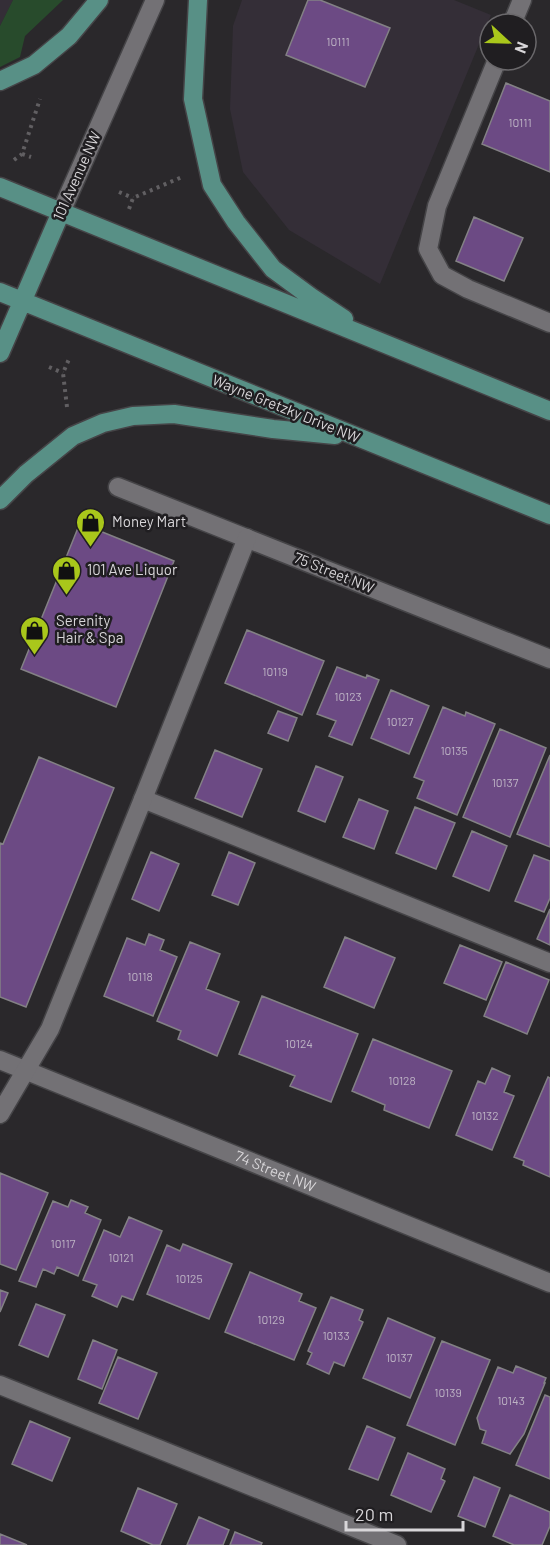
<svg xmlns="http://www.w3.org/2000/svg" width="550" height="1545" font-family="Barlow,sans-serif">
<rect width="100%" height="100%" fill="#2a282b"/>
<path fill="#342e37" d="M0 0H13L0 26Z
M242 0H454L491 15 380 284 289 230 243 172 230 109 233 26Z"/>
<path fill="#284b2c" d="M13 0H63L25 36 20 57 0 67V26Z"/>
<path fill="#6c4a84" stroke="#838185" stroke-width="1.5" d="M308 0H320L390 28 365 87 286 55Z
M506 83 550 101V172L482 144Z
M474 217 523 238 504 281 456 261Z
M80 523 174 561 116 707 21 669Z
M247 630 324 661 302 715 225 683Z
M337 667 366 678 367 675 379 680 352 745 329 736 336 721 317 714Z
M391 690 429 706 409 754 371 738Z
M443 707 465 716 466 712 495 724 457 815 417 798 424 781 414 777Z
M278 711 297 718 288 741 268 733Z
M500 729 546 748 510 837 463 817Z
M215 750 262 769 242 817 195 798Z
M550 755V847L517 834Z
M39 757 114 788 26 1007 0 997V843L3 844Z
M316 766 343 777 325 822 298 811Z
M359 799 388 811 374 849 343 837Z
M415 807 455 823 436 869 396 853Z
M472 831 507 846 489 891 453 876Z
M151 852 179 864 159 911 132 899Z
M229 852 255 863 238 905 212 895Z
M534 855 550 861V898L544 912 515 901Z
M550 909V945L537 939Z
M149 934 164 940 160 950 177 957 153 1016 104 996 127 938 145 945Z
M345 937 395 958 374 1008 324 987Z
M190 942 220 954 206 989 239 1002 217 1056 178 1039 181 1031 157 1021Z
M460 945 502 962 486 1000 444 983Z
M506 962 549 980 527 1034 484 1016Z
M262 996 358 1034 331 1102 290 1086 295 1076 239 1054Z
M373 1039 452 1071 429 1128 384 1110 385 1105 352 1091Z
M492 1068 510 1076 504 1092 514 1096 492 1150 456 1135 478 1081 485 1084Z
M548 1077 550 1078V1177L523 1165 524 1161 514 1157Z
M0 1173 48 1193 16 1270 0 1264Z
M71 1200 88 1207 85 1213 101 1220 78 1276 57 1267 54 1274 43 1269 36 1287 19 1281 53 1201 68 1207Z
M129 1217 162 1231 133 1300 122 1296 117 1307 92 1296 97 1285 83 1280 104 1230 120 1237Z
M183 1244 232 1264 209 1319 147 1294 167 1245 180 1251Z
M250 1272 302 1294 299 1301 316 1308 294 1360 225 1332Z
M0 1290 8 1293 0 1312Z
M331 1297 363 1310 359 1320 363 1322 344 1366 334 1362 329 1374 307 1364 312 1353 308 1351Z
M36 1304 65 1315 48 1357 19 1345Z
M388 1318 435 1338 410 1398 363 1378Z
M93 1340 117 1350 102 1389 78 1379Z
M442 1341 490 1360 455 1445 407 1425Z
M118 1357 157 1373 138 1419 99 1403Z
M516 1366 546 1378 544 1383H545L524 1434 510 1454 482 1443 486 1431 480 1429 477 1418 498 1367 513 1373Z
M545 1395 550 1397V1479L516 1465Z
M30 1421 70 1438 52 1481 12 1464Z
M367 1426 395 1438 378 1480 349 1469Z
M408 1453 445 1469 441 1479 445 1481 431 1512 391 1495Z
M474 1477 500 1488 485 1527 458 1516Z
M138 1488 177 1504 160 1545H153L121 1531Z
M510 1495 550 1512V1526L542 1545H514L493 1536Z
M199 1517 229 1530 223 1545H187Z
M235 1532 262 1543 261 1545H230Z
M0 1534 27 1545H0Z"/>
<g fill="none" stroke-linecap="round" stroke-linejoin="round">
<defs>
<g id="minor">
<path d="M512 24 522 0"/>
<path d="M497 60 437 206 428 249 442 275 468 289 550 323"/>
<path d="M61 212 155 0"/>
<path d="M118 487 550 659"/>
<path d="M143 799 550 963"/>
<path id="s1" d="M0 1060 550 1283"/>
<path d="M0 1114 50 1029 143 799 247 538"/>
<path d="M0 1385 397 1545"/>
</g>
<path id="major" d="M198 0 193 99 212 185 236 222 273 269 311 297 344 319
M0 81 34 65 69 36 99 0
M0 187 550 411
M0 292 550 515
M0 353 61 212
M0 500 26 474 73 436 103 423 133 416 174 414 273 429 335 435"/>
</defs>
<use href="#minor" stroke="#454447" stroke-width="21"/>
<use href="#major" stroke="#454447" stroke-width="21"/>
<path stroke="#615f62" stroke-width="4" stroke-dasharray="3 4.5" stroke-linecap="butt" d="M22 154 31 157
M14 160 22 154 40 99
M119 192 133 198
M129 209 133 198 182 177
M49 367 63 373
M67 407 63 373 69 359"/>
<use href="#minor" stroke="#737175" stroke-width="18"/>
<use href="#major" stroke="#589086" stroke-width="18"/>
</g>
<defs>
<symbol id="shop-pin" viewBox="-11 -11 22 30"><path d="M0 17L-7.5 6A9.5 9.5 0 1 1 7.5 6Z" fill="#a9c71b" stroke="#201e21"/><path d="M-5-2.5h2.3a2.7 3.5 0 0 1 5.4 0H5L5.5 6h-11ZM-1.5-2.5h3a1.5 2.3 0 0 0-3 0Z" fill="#111"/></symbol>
</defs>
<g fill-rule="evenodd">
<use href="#shop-pin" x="74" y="506" width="33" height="45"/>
<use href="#shop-pin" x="50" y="554" width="33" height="45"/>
<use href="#shop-pin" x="18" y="614" width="33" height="45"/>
</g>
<g text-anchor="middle" stroke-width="5" stroke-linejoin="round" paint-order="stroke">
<g font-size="12" fill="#bdb3c4">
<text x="338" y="46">10111</text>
<text x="520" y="127">10111</text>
<text x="275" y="676">10119</text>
<text x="348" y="701">10123</text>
<text x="400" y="726">10127</text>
<text x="454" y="755">10135</text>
<text x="505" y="787">10137</text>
<text x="140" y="981">10118</text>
<text x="299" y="1048">10124</text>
<text x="402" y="1085">10128</text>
<text x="485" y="1120">10132</text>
<text x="63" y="1248">10117</text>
<text x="121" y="1262">10121</text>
<text x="189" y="1283">10125</text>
<text x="271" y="1324">10129</text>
<text x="336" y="1340">10133</text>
<text x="399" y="1362">10137</text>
<text x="448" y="1397">10139</text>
<text x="511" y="1405">10143</text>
</g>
<g font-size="15" fill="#d8d6d9" stroke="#201e21">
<text transform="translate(77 176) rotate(-66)" y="5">101 Avenue NW</text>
<text transform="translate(286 409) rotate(22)" y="5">Wayne Gretzky Drive NW</text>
<text transform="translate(334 573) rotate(22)" y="5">75 Street NW</text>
<text dy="5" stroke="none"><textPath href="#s1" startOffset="297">74 Street NW</textPath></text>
</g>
<g font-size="15" fill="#d8d6d9" stroke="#201e21" text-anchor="start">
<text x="112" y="527">Money Mart</text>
<text x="87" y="575">101 Ave Liquor</text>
<text x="56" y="626">Serenity<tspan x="56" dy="17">Hair &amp; Spa</tspan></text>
</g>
</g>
<g transform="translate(508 42) rotate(112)"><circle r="28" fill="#201e21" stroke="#6a686b" stroke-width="1.5"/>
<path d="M0-4.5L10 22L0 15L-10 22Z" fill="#a9c71b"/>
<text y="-9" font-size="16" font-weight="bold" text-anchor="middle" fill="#d8d6d9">N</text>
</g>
<path d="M346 1521v9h117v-9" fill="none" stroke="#d8d6d9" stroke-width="3"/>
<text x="355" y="1521" font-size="18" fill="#d8d6d9" stroke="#201e21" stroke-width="4.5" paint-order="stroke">20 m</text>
</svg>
